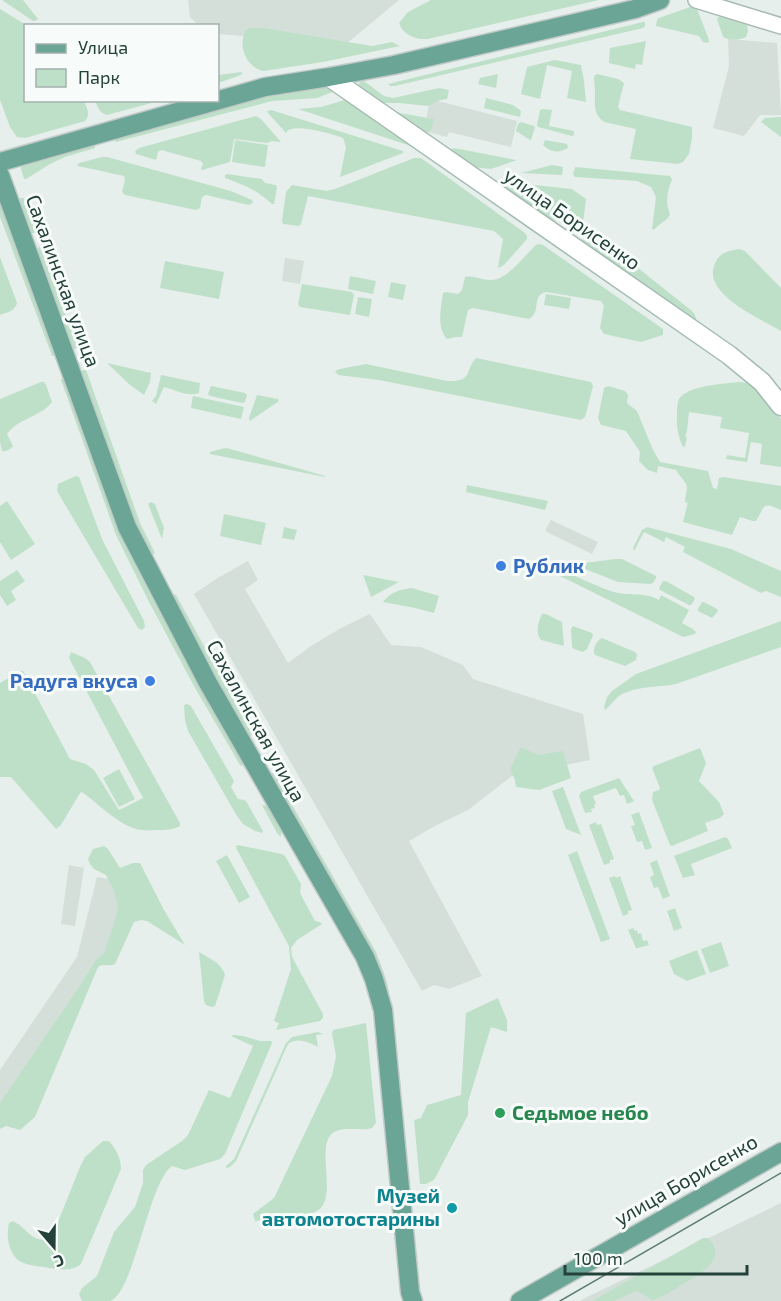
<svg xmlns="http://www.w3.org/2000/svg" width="781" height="1301" font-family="'Exo 2',sans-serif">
<rect width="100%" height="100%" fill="#e6efeb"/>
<path fill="#d4dfda" d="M188 0H399L346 44 218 34V26L198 25 190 17Z
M728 39 777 43 781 115H760L744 136 713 128 729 66Z
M430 99 517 121 511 147 449 132 447 137 424 131Z
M285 258 304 261 300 284 282 281Z
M551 520 598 542 592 554 545 531Z
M248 561 258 580 245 589 288 663 311 646 341 628 370 614 391 645 421 647 463 665 473 679 583 714 590 760 512 776 468 810 433 827 409 841 482 976 449 989 434 985 422 991 194 594 216 579Z
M69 865 84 868 75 926 61 924Z
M97 877 113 880 119 910 106 956 0 1109V1070L77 957Z
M781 1203V1301H580L585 1298Z"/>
<path fill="#bfe0c8" d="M2 0H23L38 19 37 20 33 21Z
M431 0H599L428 39C416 40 403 35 399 23L408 12Z
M690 7 697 9 699 14 709 40 708 43 703 42 699 36 656 26 657 20 659 18Z
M0 9 26 25V100L84 101C87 108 91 115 85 121L25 138 17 137 10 127 0 100Z
M718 17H722L747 25 748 31 746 37C740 40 730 41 723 37L717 19Z
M643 22H645V26L643 28 395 86H390L388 84Z
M248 28H264L372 46 392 42 400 46 323 62 263 71C245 67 236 42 248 28Z
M646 41 642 65 636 64 635 69 609 63 610 48Z
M555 60 581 65 584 81 586 102 567 98 572 71 547 65 540 99 521 94 527 67Z
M241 72 242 73 241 75 218 83V75Z
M498 74 496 88 478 84 480 78Z
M597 74 618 79 624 83 618 107 620 110 692 127V138L689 154 683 162 678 164 630 159 636 129 604 122C593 114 595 105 595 93 595 88 594 83 594 77L595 75Z
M364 81 384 96 393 98 439 88 449 90 447 99 440 100 428 106 399 103H377L358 86 360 82Z
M327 86 335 91 317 98 272 101 116 142 114 139 269 94Z
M486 98 513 105 521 111 520 117 484 108Z
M348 99 414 146H411L298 109 321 107Z
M95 101H159L107 115C99 113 98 107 95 101Z
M543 109 552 110 549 126 574 131V135L572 136 538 127 537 125 540 110Z
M271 110 403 151V153L340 177 346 147 343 138C334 134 297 124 289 130 287 130 287 132 286 133L268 113 267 111Z
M400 113 434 119 431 130 427 133H422L396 115Z
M256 116 261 119 281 142 272 141 267 143 234 139 230 162 202 170 201 169 203 164 201 161 161 150 158 152 156 160 136 154 135 151 139 148Z
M781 117V137L761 122 765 118Z
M521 122 534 126 535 127 531 140H530L516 131 518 124Z
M235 140 268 145 265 167 232 162Z
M545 140 567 144 568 148C558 153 552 153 543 145Z
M95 144V148L65 157 50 164 26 179H24L20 165Z
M454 148 516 160H517L491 169 473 167 451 153 450 150Z
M102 157H107L231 191 252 200 253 203 249 205 206 195 202 197 200 208 196 210 125 195 122 192 125 180 124 176 78 166 77 165 79 163Z
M414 158H421L525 233 527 236V239L504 265 499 268 498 267 503 239 494 231 308 196 301 224 299 226 283 224 282 221 286 192 292 185 327 191 335 189Z
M552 165 563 167 562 175 521 173Z
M575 167 670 176 672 179C667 193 665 201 670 214L668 218 653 230 652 229 656 197 651 187 637 181 575 177 573 174Z
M227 174 262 179 265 183 276 185 277 188 274 204H272C255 189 246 186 225 178V175Z
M496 181 572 189 586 199 583 223 581 225 546 219 493 182Z
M20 198H24L36 233H30L18 201Z
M0 204 2 205 56 355 52 356 0 217Z
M579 239 618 246 621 247 628 260 692 311 695 315 697 322 578 241Z
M539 244 543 245 663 329V335L641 342 604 334 600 328 604 306 601 301 546 292C531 295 542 312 529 319L473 308 468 310 462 337H456L447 339C436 327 441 308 443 293L446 292 458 294 462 290 465 277C474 275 483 281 492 280 508 279 525 255 536 245Z
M40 246 78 347 75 349H72L36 251Z
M739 249 745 251 781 288V331C761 319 704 295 714 266 718 253 727 251 739 249Z
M0 257 17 303C15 311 8 312 0 315Z
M165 261 224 272 219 299 160 288Z
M350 276 376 281 373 294 348 289Z
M391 282 406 285 403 300 388 297Z
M302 284 352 292 354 295 350 315 300 307 298 304Z
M546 294 571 298 569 309 544 305Z
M358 297 372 299 369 317 355 314Z
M476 358 591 382 593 386 585 417 581 420 379 380 338 375 335 371 340 369 366 364 447 381C474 382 464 371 476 358Z
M107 363 151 373 150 382 144 395 129 384Z
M83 370H86L140 523 155 553 152 555 150 554 136 525 81 372Z
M161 375 200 383 199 393C188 397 175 390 164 387L156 404 152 401 156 396Z
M62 378H64L120 532 152 598 200 686 245 764 243 766 240 765 195 688 148 600 116 535 61 380Z
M41 382H44L46 385 52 402C41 417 18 418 7 434L13 446C11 449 6 452 2 451L0 442V399Z
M739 382 748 383 757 388 781 419V467L760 464 762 444 751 442 747 462 726 459 727 455 745 458 749 433 720 428 722 417 689 412 687 431 685 436 687 437 685 446 683 447C678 436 676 426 677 414 677 409 677 404 679 399 688 385 724 384 739 382Z
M211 386 245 393 247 395 245 402 242 403 210 396 208 394Z
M608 386 625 391 628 395 627 403 637 411 653 450 660 462 708 471 713 488 717 489 719 478 723 477 781 486V510C760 501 766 506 756 521H753L740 517 732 535 683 522 688 502 687 503 685 502C685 497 687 491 687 487 686 481 679 476 676 470L658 466 657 473 648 470 639 461 640 452 626 431 601 425 598 418 604 388Z
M257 395 278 399 279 401 250 421 249 418Z
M193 396 244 407 241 419 191 408Z
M227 448 325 476V477L210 454V452L221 449Z
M76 476 79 477 102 539 144 621 145 627 142 630 138 628 57 491 58 484Z
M467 485 548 501 545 510 466 492Z
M7 501 35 544 11 560 0 542V506Z
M151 502 155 504 164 528 162 539 148 504Z
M224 514 266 523 261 545 220 536Z
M284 527 297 530 294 540 282 538Z
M647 527 731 549 781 571V597L766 591 761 593 683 552 685 547 666 537 664 542 644 532 634 551 633 548 642 530Z
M615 559H622L656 576V578L653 583 650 584 618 582 585 569 584 566 585 563Z
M549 564C570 573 590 584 611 591 627 597 644 591 659 600L661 595 689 610 682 623 693 629 696 632 695 634 683 637 544 568 546 565Z
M17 570 25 581 11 591 16 600 7 606 0 595V581Z
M363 575 399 582 371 597Z
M663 581H666L694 597 695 599 691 605H689L660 590 659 588Z
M412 588 439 596 434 613 415 608 383 602C390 592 401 589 412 588Z
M173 594 176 595 252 733V735L248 737 213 677 172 596Z
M702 602H704L717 609 718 611 712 618 698 611V609Z
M542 614H546L562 622 564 646 541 640C535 634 538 622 542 614Z
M781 621V647L676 684C657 688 637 685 619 696 614 700 610 706 605 710L604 707 607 697 612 691 636 674Z
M573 626 592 633 593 635 587 649 583 652 574 649 572 647 571 629Z
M602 638 635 652 637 655 636 660 625 666 595 655C592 650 596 641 602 638Z
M71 652 85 658 90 662 180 823V826C173 830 165 830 157 830 152 830 147 831 142 830 121 828 99 804 82 792L80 793 61 825 56 829 11 777H0V683L21 671H23L70 759 86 764 94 770 119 810 143 798 69 658Z
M187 704 191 706 234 781 231 787 238 799 244 800 246 801 263 831 262 833 255 831 243 824 237 816 188 731 185 720 184 705Z
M521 747 538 755 563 751 571 778 539 790 516 787 515 780 510 769Z
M700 748 706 763 699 781 719 802 724 814 720 818 705 823 708 831 672 846 670 845 652 800 653 792 659 790 660 788 652 768 654 766Z
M119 769 135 799 119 807 103 778Z
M271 773H274L376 952C381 966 389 982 389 997L270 774Z
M619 778 634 801 627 804 624 795 620 796 616 788 593 796 596 804 594 805 595 808 591 809 592 812 585 813 579 796 581 792Z
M563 787 581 835 566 829 552 791Z
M262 805 268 806 281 830V837L277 833Z
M639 812 652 848 645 850 642 841 637 842 631 826 635 825 631 815Z
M596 822 597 825 601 824 614 859 610 860V863L604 865 589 825Z
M725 837 728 839 732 848 691 864 695 875 683 878 674 856Z
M238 845 282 854 285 856 301 884 300 893 315 921 320 922 322 924 297 940 291 948 292 957 323 1014V1018L320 1021 276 1030 279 1023 274 1021 291 969 289 946 237 850 236 846Z
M104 846 108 849 120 868 133 863H140L164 910 185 945 147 921 141 920 134 922 115 964C109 967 104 963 98 967L35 1117 20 1130 6 1126 0 1129V1103L81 984 96 960 104 953 117 913 118 906 114 891 106 875 94 869 90 864 88 859 93 849Z
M577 851 610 939 601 942 568 855Z
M227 855 250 897 239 903 216 861Z
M657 860 670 896 663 899 658 887 654 888 650 877 654 875 650 863Z
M615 876 616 878 620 876 632 910 628 911V914L623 916 609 878Z
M675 908 682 928 674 931 667 911Z
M633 928 635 931 637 930 638 934 641 933 643 941 647 940 649 945 638 948H636L628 930Z
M721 942 729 966 710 973 701 949Z
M697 950 706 974 687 981 674 974 669 961Z
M199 952C210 959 221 962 225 975L215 1006 212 1007 206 1005 204 1001Z
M498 998 507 1020V1032L491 1027 468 1102V1115L434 1180 426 1184H420L414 1120 421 1118 427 1105 461 1095 466 1013Z
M366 1023 376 1123 372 1128 368 1129C358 1130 343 1127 334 1132 316 1143 334 1187 323 1205 319 1212 310 1214 303 1216L255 1221 253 1214 274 1198 332 1076 336 1056 332 1034 333 1030Z
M318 1032 323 1034 316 1035 318 1047C308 1042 298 1037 288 1044L236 1161 230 1167 226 1168V1166L234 1159 286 1043 292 1037Z
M234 1035 243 1036 260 1041H271L272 1043 225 1154 220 1159 185 1170 172 1166C148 1183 134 1294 110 1301 103 1301 89 1301 82 1301L79 1294 82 1288 97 1276 114 1232 135 1207 143 1183V1170L146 1165 182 1141 188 1135 209 1090 230 1098 253 1046 231 1036Z
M103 1141H109C116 1149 121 1159 121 1169L81 1264C71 1272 61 1269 49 1268 40 1266 29 1266 21 1262 8 1255 6 1235 9 1223L13 1221C28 1228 32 1246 52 1237L80 1167 85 1157Z
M703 1238H708C729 1258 701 1273 685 1283 674 1289 664 1297 652 1300L641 1293 636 1291 614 1301H592Z"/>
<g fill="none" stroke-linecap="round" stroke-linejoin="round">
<defs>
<path id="street" d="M696 0 781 26"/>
<path id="secondary" d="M329 77 729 355 762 382 781 406"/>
<path id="primary" d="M0 162 265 87 329 77 394 65 635 9 660 0
M0 175 127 527 208 683 365 957 374 979 383 1010 410 1292 413 1301
M520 1301 781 1152"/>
</defs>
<use href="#street" stroke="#a8b8b2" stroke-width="18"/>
<use href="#secondary" stroke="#a4bbb3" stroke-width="21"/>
<use href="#primary" stroke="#c2cac8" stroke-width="21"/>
<use href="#street" stroke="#fff" stroke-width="15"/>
<use href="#secondary" stroke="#fff" stroke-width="18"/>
<use href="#primary" stroke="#6aa596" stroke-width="18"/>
<path stroke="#5f7d75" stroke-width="1.5" d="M560 1301 781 1173"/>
</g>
<g fill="#3f7fe0" stroke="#f7fbf9" stroke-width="2">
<circle cx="501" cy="566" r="6"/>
<circle cx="150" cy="681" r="6"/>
</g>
<circle fill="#2e9e5b" stroke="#f7fbf9" stroke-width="2" cx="500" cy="1113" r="6"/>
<circle fill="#0f9aa8" stroke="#f7fbf9" stroke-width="2" cx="452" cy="1208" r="6"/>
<g text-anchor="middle" stroke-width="6" stroke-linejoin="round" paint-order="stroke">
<g font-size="20" fill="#24423a" stroke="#f7fbf9">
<text transform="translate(572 219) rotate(35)" y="7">улица Борисенко</text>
<text transform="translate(63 281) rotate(70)" y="7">Сахалинская улица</text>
<text transform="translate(256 721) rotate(61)" y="7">Сахалинская улица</text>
<text transform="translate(686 1180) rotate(-30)" y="7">улица Борисенко</text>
</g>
<g font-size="20" font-weight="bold" fill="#366cbe" stroke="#f7fbf9" text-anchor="start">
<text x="513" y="573">Рублик</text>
<text x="138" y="688" text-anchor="end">Радуга вкуса</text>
</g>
<g font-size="20" font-weight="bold" fill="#27864d" stroke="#f7fbf9" text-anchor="start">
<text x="512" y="1120">Седьмое небо</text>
</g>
<g font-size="20" font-weight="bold" fill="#0d838f" stroke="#f7fbf9" text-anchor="end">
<text x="440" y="1203">Музей<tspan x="440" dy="23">автомотостарины</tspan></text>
</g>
</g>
<rect x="24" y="24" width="195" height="78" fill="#f7fbf9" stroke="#a3b1ad" stroke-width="1.5"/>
<rect x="36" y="44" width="30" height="9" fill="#6aa596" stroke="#a3b1ad" stroke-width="1.5"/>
<text x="78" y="54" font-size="18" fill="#24423a">Улица</text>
<rect x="36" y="69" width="30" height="18" fill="#bfe0c8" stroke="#a3b1ad" stroke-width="1.5"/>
<text x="78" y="84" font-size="18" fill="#24423a">Парк</text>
<g transform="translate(54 1247) rotate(160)" stroke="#f7fbf9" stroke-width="4.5" paint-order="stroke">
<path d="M0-4.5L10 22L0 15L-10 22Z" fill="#24423a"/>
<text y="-9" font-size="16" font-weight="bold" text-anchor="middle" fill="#24423a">С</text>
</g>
<path d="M565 1265v9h182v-9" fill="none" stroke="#24423a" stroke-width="3"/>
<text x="574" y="1265" font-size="18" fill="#24423a" stroke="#f7fbf9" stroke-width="4.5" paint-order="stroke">100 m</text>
</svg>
